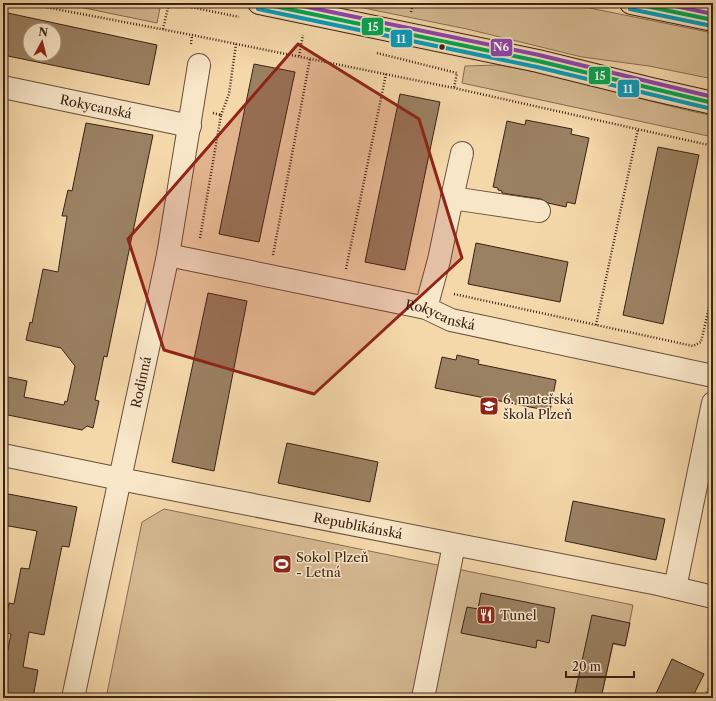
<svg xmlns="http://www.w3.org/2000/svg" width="716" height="701" font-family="'Libre Caslon Text',serif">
<rect width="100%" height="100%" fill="#f5d8aa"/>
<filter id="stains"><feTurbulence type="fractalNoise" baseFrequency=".005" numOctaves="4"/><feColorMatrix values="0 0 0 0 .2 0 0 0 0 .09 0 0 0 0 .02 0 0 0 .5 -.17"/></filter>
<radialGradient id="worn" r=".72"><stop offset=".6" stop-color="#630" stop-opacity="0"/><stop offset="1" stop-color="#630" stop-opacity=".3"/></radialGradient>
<path fill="#d5b991" stroke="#866e53" d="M60 3H161L157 23Z
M339 3H565L713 33V79L649 66 582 57 467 29Z
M498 65C571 76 641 101 713 116V137L462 83 465 66Z
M164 509 633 605 625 646 613 644 601 698H106L142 522Z"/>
<path fill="#9a8162" stroke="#382215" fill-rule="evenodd" d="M3 12 157 45 149 85 3 55ZM30 30H54V54H30Z
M254 64 295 72 259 242 219 234Z
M400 94 440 102 405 270 365 262Z
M526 120 572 129 571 134 589 138 575 204 567 202 566 207 548 203 541 199 502 193V191L498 190V188L493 187 507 121 525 125Z
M86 123 153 135 107 357 104 356 95 400 99 401 93 428 87 426 82 430 3 414V376L27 381 24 397 64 405 65 401 67 402 75 366 61 348 26 340 30 322 32 323 43 269 58 272 67 216H62L68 190 72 191Z
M658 147 699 155 663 324 623 315Z
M476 243 568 262 560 302 468 284Z
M208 293 247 301 214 471 172 462Z
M457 355 479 360 478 364 556 380 550 411 435 388 442 357 456 360Z
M287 443 378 462 370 502 278 483Z
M3 493 77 507 69 547 62 546 44 635 29 632 23 667 38 670 33 698H3V674L11 634 3 632 9 603 14 604 21 568 29 569 37 531 3 525Z
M573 501 665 519 656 560 565 541Z
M481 593 555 608 549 643 537 640 536 648 461 633 467 607 478 609Z
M592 615 630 623 625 646 613 643 601 698H574Z
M672 659 704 674 692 698H654Z"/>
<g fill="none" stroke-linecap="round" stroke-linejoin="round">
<defs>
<g id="minor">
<path id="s1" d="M3 87 190 126"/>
<path d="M452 198 462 153"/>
<path id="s2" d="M168 255 426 308 451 320 713 376"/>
<path d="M426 308 439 260 452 198 539 211"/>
<path id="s3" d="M3 455 120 479 658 584 713 597"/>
<path d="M675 588 713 403"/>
<path id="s4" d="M73 698 168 255 199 65"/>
<path d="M423 698 454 545"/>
</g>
<path id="major" d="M259 3 538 61 651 89 713 103
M631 3 713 20"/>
</defs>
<use href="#minor" stroke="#67503a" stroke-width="24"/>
<use href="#major" stroke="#382215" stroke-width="24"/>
<path stroke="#382215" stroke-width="2.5" stroke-dasharray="1 2" stroke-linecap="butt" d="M24 3 192 35 454 88 713 146
M171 3 239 17
M411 12 413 3
M163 29 169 3
M191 44 192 35
M377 53 457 73 454 88
M299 56 303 35
M221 115 229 94 236 44
M200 238 221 115 213 113
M273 255 310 59
M346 269 386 74
M454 294 693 346 701 342 713 290
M596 325 638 129
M704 698 713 679"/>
<use href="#minor" stroke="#f8e6c8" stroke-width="22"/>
<use href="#major" stroke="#f5d8aa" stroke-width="22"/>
<defs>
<path id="bus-1" d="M259 3 538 61 713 103
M631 3 713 20"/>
<path id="bus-2" d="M258 9 537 67 712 109
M630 9 712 26"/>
<path id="bus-3" d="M288 3 539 55 713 97
M661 3 713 14"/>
</defs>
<use href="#bus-1" stroke="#f8e6c8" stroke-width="7"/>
<use href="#bus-2" stroke="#f8e6c8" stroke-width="7"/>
<use href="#bus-3" stroke="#f8e6c8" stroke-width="7"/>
<use href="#bus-1" stroke="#00a651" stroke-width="4"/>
<use href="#bus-2" stroke="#069cbc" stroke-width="4"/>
<use href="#bus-3" stroke="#8e44ad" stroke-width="4"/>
</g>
<path fill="#8f2418" fill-opacity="0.2" stroke="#8f2418" stroke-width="3" stroke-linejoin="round" d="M298 44 419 119 462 258 314 394 164 350 128 239Z"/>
<defs>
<symbol id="school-square" viewBox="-11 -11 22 22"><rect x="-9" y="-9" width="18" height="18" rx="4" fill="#8f2418" stroke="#f8e6c8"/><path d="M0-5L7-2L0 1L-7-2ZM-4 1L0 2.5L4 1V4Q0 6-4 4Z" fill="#fff"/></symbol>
<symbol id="stadium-square" viewBox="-11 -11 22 22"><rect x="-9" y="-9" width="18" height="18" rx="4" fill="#8f2418" stroke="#f8e6c8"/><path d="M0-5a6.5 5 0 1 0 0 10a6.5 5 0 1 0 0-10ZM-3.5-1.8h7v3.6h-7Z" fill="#fff"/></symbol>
<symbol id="restaurant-square" viewBox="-11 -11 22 22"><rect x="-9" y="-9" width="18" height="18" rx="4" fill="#8f2418" stroke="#f8e6c8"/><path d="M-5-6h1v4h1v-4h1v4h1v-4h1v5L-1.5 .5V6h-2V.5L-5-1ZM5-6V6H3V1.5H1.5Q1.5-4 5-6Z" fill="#fff"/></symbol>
</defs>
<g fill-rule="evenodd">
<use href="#school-square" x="478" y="395" width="22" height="22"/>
<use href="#stadium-square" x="271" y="553" width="22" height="22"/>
<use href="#restaurant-square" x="475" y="604" width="22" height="22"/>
</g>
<circle fill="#382215" stroke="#f8e6c8" stroke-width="1.5" cx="442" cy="47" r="3.5"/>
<g text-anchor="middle" stroke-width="3" stroke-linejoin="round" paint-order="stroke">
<g font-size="13" fill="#382215" stroke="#f8e6c8">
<text dy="5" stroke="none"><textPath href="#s1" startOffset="95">Rokycanská</textPath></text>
<text dy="5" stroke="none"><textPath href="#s2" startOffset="279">Rokycanská</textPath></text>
<text dy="5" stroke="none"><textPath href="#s4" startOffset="323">Rodinná</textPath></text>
<text dy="5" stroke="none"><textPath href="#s3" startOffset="362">Republikánská</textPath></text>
</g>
<g font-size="13" fill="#382215" stroke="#f8e6c8" text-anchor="start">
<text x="503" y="404">6. mateřská<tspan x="503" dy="15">škola Plzeň</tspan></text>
<text x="296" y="562">Sokol Plzeň<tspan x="296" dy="15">- Letná</tspan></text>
<text x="500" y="620">Tunel</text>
</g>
</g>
<g stroke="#f8e6c8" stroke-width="1.5">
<rect x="361" y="17" width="23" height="19" rx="4" fill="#00a651"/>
<rect x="390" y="29" width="23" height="19" rx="4" fill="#069cbc"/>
<rect x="490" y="38" width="23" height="19" rx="4" fill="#8e44ad"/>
<rect x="588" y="66" width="23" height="19" rx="4" fill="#00a651"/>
<rect x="617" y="79" width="23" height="19" rx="4" fill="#069cbc"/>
</g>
<g font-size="11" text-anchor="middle" font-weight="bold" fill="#fff">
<text x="373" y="31">15</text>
<text x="401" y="43">11</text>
<text x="501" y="51">N6</text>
<text x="600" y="80">15</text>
<text x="628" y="93">11</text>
</g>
<rect width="716" height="701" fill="none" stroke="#f5d8aa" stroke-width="16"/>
<rect x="4" y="4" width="708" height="693" fill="none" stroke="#382215" stroke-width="2"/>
<rect x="8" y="8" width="700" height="685" fill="none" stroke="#382215"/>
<g transform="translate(42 42) rotate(7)"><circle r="19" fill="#f8e6c8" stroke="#ab9880"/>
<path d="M0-3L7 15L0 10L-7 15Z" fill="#8f2418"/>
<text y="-6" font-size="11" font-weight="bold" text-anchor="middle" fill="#382215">N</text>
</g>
<path d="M566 671v6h68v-6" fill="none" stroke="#382215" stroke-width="2"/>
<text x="572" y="671" font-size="12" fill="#382215" stroke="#f8e6c8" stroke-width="3" paint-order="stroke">20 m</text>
<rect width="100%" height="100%" filter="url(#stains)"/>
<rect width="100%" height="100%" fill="url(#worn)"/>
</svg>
